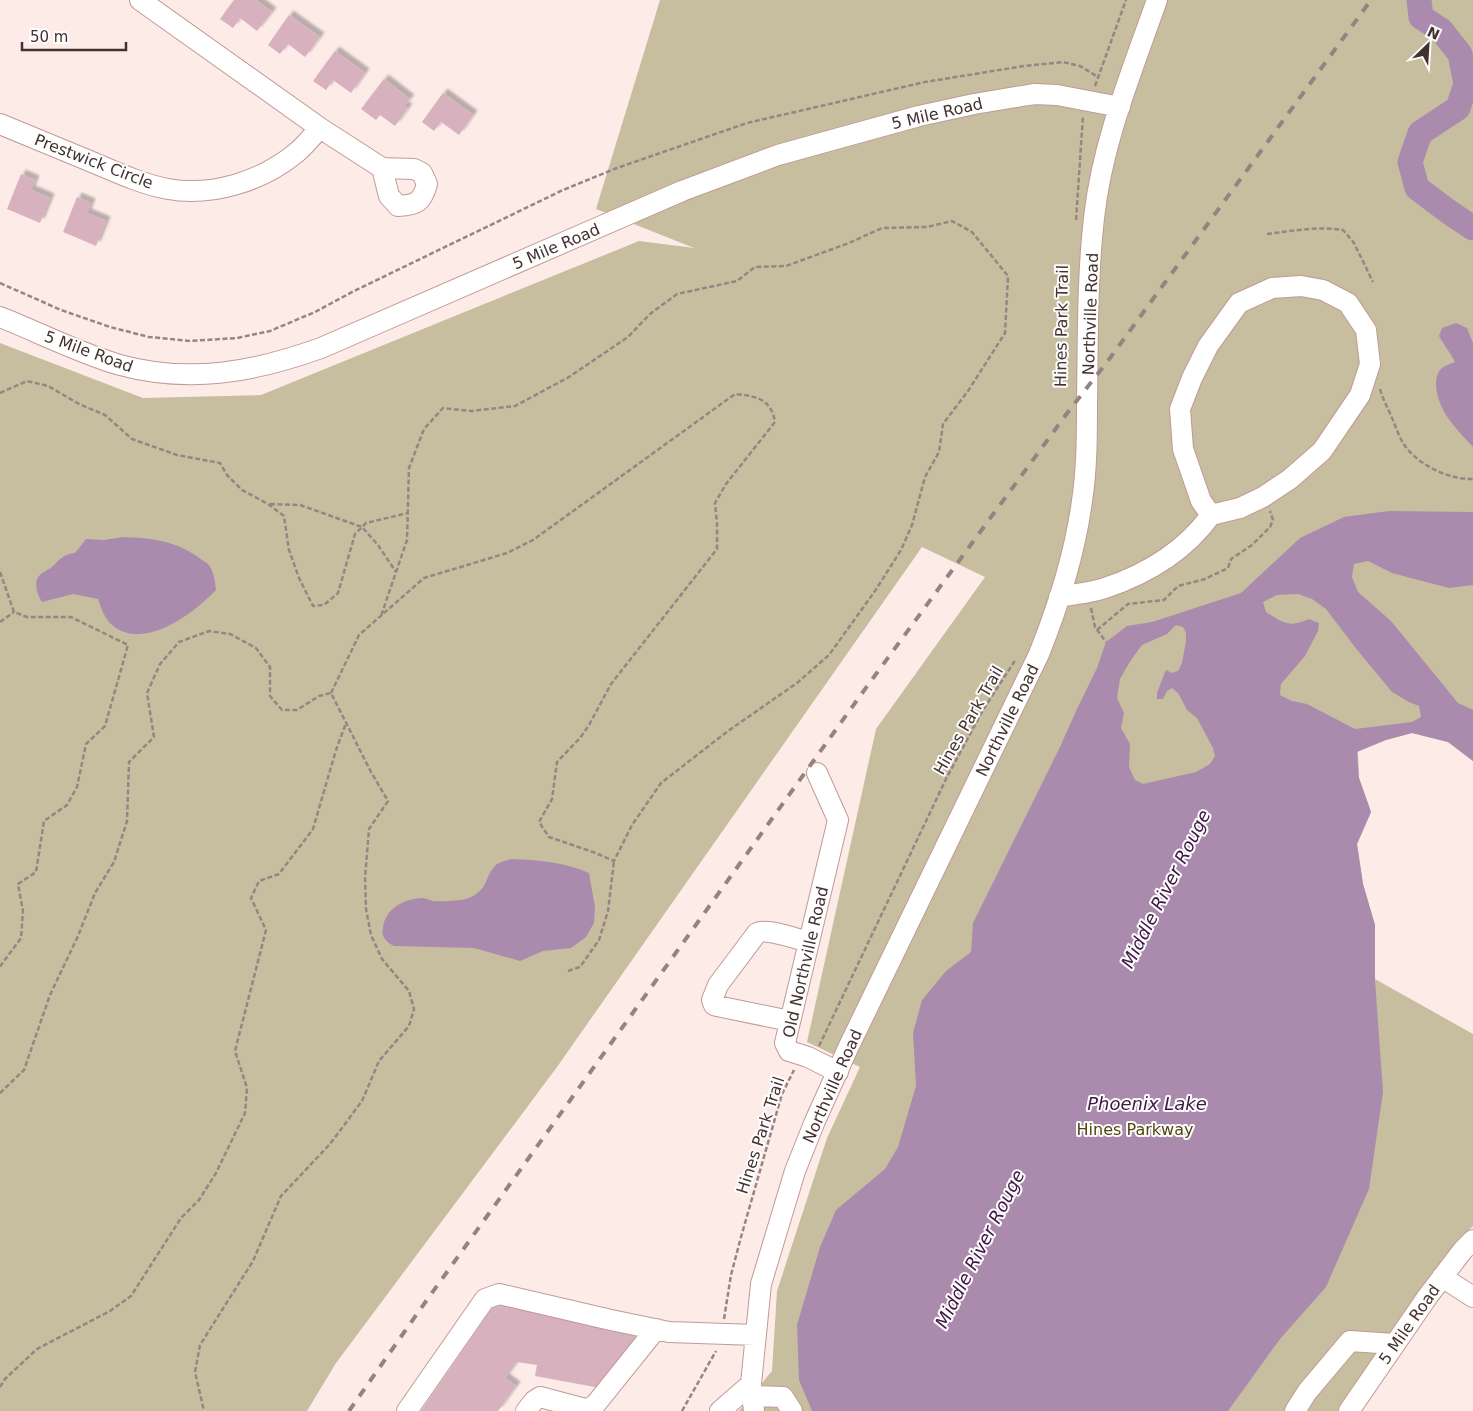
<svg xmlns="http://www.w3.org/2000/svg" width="1473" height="1411" font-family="'DejaVu Sans',sans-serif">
<defs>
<filter id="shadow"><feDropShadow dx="4.5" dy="-4.5" stdDeviation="1" flood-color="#0004"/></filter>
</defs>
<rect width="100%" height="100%" fill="#fdebe8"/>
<path fill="#c7be9f" d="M660 0H1473V761L1448 742 1412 733 1386 740 1358 751 1359 778 1371 812 1357 844 1363 884 1375 925V979L1473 1034V1226L1460 1238 1434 1271 1341 1411H739L772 1371 777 1291 827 1138 860 1067 807 1042 876 729 985 577 922 547 557 1067 336 1363 307 1411H0V343L143 398 261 395 639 241 694 248 596 209Z"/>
<path fill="#aa8bae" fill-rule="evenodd" d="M1456 323 1467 328 1473 343V447C1456 428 1437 411 1436 384 1436 379 1437 373 1441 369 1444 366 1450 364 1455 362 1450 352 1444 345 1439 336L1442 328Z
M1389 511 1473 512V585L1449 588 1392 573 1368 561 1354 564 1352 577 1358 592 1391 621 1458 703 1473 710V761L1448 742 1412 733 1386 740 1357 752 1359 778 1371 812 1357 844 1363 884 1375 925V980L1383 1092 1369 1189 1326 1287 1280 1339 1228 1411H812L799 1380 797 1325 820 1247 836 1210 885 1169 898 1147 916 1086 913 1033 922 1000 946 971 971 952 973 923 1059 749 1077 709 1097 668 1106 642 1127 626 1152 622 1241 593 1300 538 1344 517ZM1298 594 1312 599 1326 609 1354 646 1392 692 1409 702 1419 706 1421 717 1412 722 1355 729 1307 704 1292 701 1280 695 1281 684 1305 656 1318 631 1319 623 1309 619C1289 628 1284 623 1266 612L1263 602 1277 595ZM1176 625 1183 627 1186 633V642L1182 663 1178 671 1171 673 1167 670 1165 672 1157 693V699H1163L1167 691 1172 688 1178 693 1187 710 1197 718 1213 748 1215 756 1210 764 1196 772 1143 784 1135 780 1129 767 1130 744 1121 728 1124 713 1117 698 1120 679 1131 660 1142 645 1167 634Z
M123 537C150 538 172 540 195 555 199 558 204 561 208 564 214 571 215 581 216 590 194 613 144 652 112 625 105 619 101 608 98 599L73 594 42 602C38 595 33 584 39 576 42 572 49 570 52 567 60 559 64 554 75 553L86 539 104 540Z
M511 859C538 860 564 862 589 873L595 907 594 923 586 937 571 948 543 951 520 961 474 948 394 946C386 942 381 937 383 928 385 909 403 899 422 898 426 898 429 900 433 901 441 902 464 901 471 897 488 889 485 877 494 867 498 862 505 861 511 859Z"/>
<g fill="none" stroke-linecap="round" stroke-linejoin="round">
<path stroke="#aa8bae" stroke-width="25" d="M1419 0 1421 17 1441 30 1460 54 1466 84 1458 108 1420 133 1410 162 1417 188 1449 212 1473 228"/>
</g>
<path fill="#d8b1be" filter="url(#shadow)" d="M234 0H256L272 12 257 31 240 18 233 28 220 19Z
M289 15 320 37 305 57 288 44 280 54 268 45Z
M335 51 365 73 351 93 333 80 326 90 313 81Z
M384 79 410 99 404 106 408 108 395 126 380 115 376 120 361 109Z
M443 93 473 115 459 135 441 122 434 131 422 122Z
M21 174 35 180 31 190 50 198 40 223 7 209Z
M77 197 91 203 87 213 106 221 96 246 63 232Z
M494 1305 636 1333 634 1340 600 1388 535 1376 537 1365 517 1362 505 1378 516 1386 498 1411H421Z"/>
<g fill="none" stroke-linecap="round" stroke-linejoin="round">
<defs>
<path id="minor" d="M140 0 320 128 382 168 414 169 422 173 427 184C422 202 417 205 398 206L389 196 382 168
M0 124C31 137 61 149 92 162 116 172 141 184 168 189 212 197 262 181 296 153 305 146 312 136 320 128
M1301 286 1323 290 1348 303 1366 330 1370 364 1360 395 1322 451 1290 479 1263 497 1240 508 1211 515 1201 501 1183 449 1180 409 1192 378 1208 346 1239 303 1272 288Z
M0 317C38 332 81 354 120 365 190 384 254 372 321 348L682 191 778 155 919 116 974 104 1022 96 1035 94 1057 95 1120 107
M1059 597C1074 594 1090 593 1105 588 1147 574 1185 551 1211 515
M817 773 838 820 785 1043 789 1051 808 1057 838 1072
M790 1021 717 1006 714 1005 712 1000 718 985 757 933C767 928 796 939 809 942
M1442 1277 1473 1297
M751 1396 783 1397 792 1411
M407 1411 485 1299 499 1294 611 1320 669 1332 756 1335
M526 1411 534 1401 540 1397 585 1409
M583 1411 595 1405 656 1329
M720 1411 751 1384
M754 1411 751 1384 761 1284 795 1171 815 1121 848 1048 1039 654C1059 604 1075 553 1082 501 1087 468 1087 435 1087 403 1088 341 1087 279 1094 218 1102 143 1132 71 1157 0
M1295 1411 1307 1392 1350 1341 1395 1344
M1349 1411 1428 1296 1463 1250 1473 1240"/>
</defs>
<use href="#minor" stroke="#c29a94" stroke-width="22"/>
<path stroke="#978583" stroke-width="2.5" stroke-dasharray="5 2.5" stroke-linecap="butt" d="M1095 86 1126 0
M1076 220 1083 116
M1267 234C1292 231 1317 226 1343 230L1354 243 1373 282
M0 283 61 310 110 327 149 337 190 341 237 338 270 331 315 312 354 291 563 190 617 168 747 123 925 82 1024 66 1063 62 1080 66 1098 77
M1380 389C1383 400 1388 408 1392 418 1396 427 1399 437 1405 446 1419 465 1449 480 1473 479
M0 393 27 381 48 386 79 404 105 415 132 439 177 455 220 463 227 475 242 490 268 504 284 516 289 550 299 578 313 606 324 605 338 593 355 534 366 523 408 513
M270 504 300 505 362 527 378 545 396 572
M0 572 14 612 27 617H71L128 645 105 726 86 744 77 787 67 805 44 821 36 872 18 884 23 911 21 938 1 965 0 969
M1091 608 1095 627 1106 642
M0 622 14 612
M1097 630 1128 604 1164 600 1178 586 1205 579 1228 568 1231 559 1252 545 1270 527 1273 520 1270 511
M331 693 359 635 424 578 507 553 533 540 735 394C755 396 771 398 775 422L726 484 715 503 717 523V549L611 684 589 725 580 738 557 762 552 799 539 822 549 837 593 852 614 861 632 825 661 783 728 731 797 683 829 655 875 591 901 550 912 525 925 477 939 452 943 424 968 391 1005 333 1008 276 972 232 952 221 927 227 882 228 849 243 786 266 755 267 737 281 677 294 650 314 628 337 569 377 515 406 471 411 443 408 424 429 409 468 407 540 381 616
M568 971 580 967 599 940 608 911 614 861
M819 1046 946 779 983 710 1016 659
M0 1093 24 1070 50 995 78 936 95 893 114 862 127 821 129 762 154 737 147 693 160 664 179 642 209 631 230 634 256 648 270 667V696L282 710H297L319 696 331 693 371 772 388 801 369 829 365 878 366 909 371 935 382 959 409 991 414 1009 409 1026 379 1061 362 1101 330 1144 281 1196 253 1261 200 1345 195 1372 204 1411
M724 1319 731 1275 741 1237 782 1094 794 1070
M0 1387 5 1379 37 1349 110 1311 131 1296 181 1218 199 1200 216 1173 245 1113 247 1088 235 1051 266 930 251 898 259 881 279 874 313 829 336 750 346 723
M682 1411 716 1351"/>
<use href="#minor" stroke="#fff" stroke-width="20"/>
<path stroke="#948380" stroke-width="4" stroke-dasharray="9 9" stroke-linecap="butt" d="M349 1411 419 1311 860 696 1068 412 1110 358 1371 0"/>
</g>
<g text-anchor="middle" stroke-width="4" stroke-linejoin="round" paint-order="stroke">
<g font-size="16" fill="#42312f" stroke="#fdfdfd">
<text transform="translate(937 113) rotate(-13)" y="6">5 Mile Road</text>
<text transform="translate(94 161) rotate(21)" y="6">Prestwick Circle</text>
<text transform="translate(556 246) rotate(-23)" y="6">5 Mile Road</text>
<text transform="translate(1090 314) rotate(-88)" y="6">Northville Road</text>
<text transform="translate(1061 326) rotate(-89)" y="6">Hines Park Trail</text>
<text transform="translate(89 351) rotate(20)" y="6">5 Mile Road</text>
<text transform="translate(968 720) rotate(-60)" y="6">Hines Park Trail</text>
<text transform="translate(1007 720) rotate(-64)" y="6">Northville Road</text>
<text transform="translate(805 962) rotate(-77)" y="6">Old Northville Road</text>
<text transform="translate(832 1086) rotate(-66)" y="6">Northville Road</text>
<text transform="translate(760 1135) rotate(-72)" y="6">Hines Park Trail</text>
<text transform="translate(1409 1324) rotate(-55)" y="6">5 Mile Road</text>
</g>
<g font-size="16" fill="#53450e" stroke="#fdfdfd">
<text x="1135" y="1135">Hines Parkway</text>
</g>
<g font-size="18" font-style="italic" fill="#3f1744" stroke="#fdfdfd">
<text transform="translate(1166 889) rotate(-63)" y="6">Middle River Rouge</text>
<text x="1147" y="1110">Phoenix Lake</text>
<text transform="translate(980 1249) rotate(-63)" y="6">Middle River Rouge</text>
</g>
</g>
<g transform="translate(1428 45) rotate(25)" stroke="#fdfdfd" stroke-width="4" paint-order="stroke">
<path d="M0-4L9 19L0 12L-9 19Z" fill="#42312f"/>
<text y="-8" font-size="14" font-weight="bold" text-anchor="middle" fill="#42312f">N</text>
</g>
<path d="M22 42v8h104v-8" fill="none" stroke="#42312f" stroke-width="2.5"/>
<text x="30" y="42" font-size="15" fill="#42312f" stroke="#fdfdfd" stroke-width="4" paint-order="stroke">50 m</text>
</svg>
